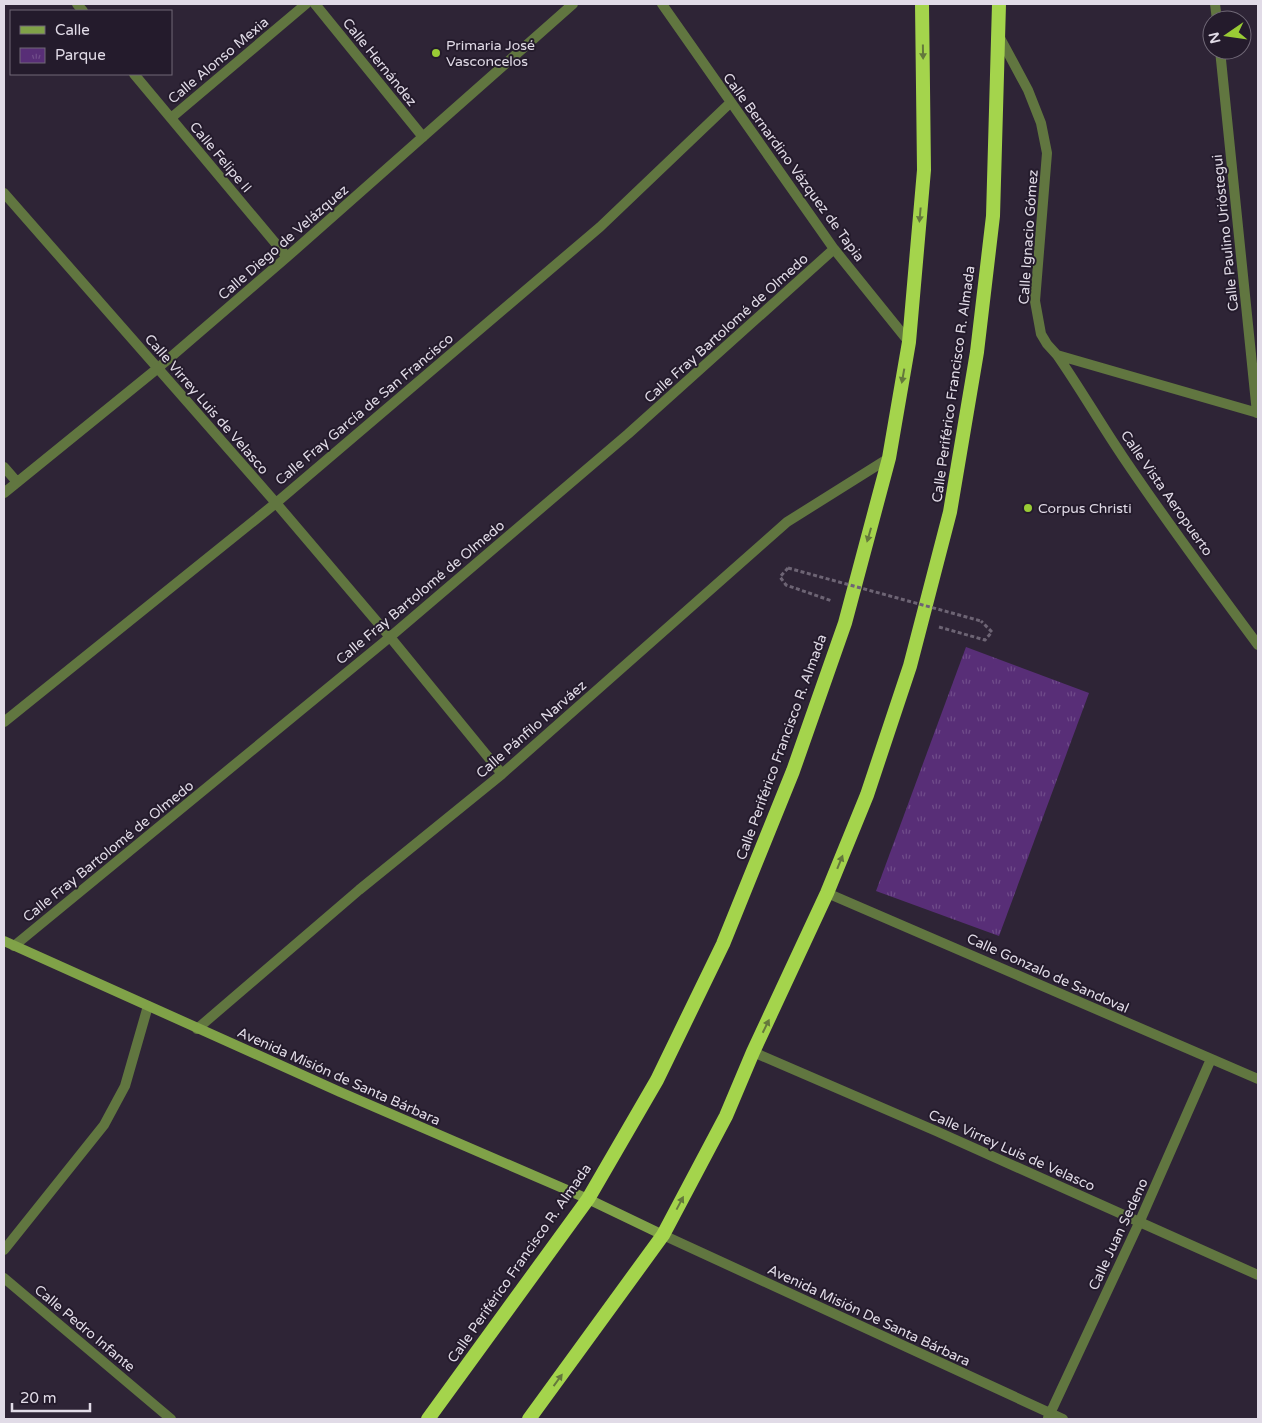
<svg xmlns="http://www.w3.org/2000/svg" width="1262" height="1423" font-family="'Varela Round',sans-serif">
<defs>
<pattern id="park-tufts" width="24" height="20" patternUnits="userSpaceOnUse" patternTransform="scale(1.25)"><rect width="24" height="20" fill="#582e77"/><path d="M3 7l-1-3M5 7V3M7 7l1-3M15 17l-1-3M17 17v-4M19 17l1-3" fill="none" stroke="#704c8a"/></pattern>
</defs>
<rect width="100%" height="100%" fill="#2e2436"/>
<path fill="url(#park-tufts)" d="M966 647 1089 693 999 936 876 891Z"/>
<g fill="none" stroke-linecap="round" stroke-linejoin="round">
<path stroke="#6d6474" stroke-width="3" stroke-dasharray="4 2.5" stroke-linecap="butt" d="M788 568 780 577 786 585 832 601
M939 627 985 640 992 632 981 621"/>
<path stroke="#617640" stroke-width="10" d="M77 4 83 11
M315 4 423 137
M662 4 834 249 909 342
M1215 4 1217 20
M999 36 1028 90 1041 123 1047 153 1035 301 1041 334 1047 344 1057 355 1258 413
M1220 50 1257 413
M134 74 287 257
M171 118 306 4
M4 193 276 503 390 637 502 774
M1057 355C1080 388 1100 423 1123 457 1166 521 1212 583 1258 645
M4 467 17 482
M4 493 158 368 287 257 573 4
M4 722 276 503 600 227 730 103
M827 893 1258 1079
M14 946 390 637 628 434 834 249
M197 1029 359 890 502 774 787 522 889 458
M753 1052 936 1131 1258 1275
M663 1235 1063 1419
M4 1250 104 1125 125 1086 148 1006
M4 1278 171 1419
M1048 1418 1139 1223 1211 1059"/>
<path stroke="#80a248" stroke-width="10" d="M4 941 340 1092 588 1199 663 1235"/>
<path stroke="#a4d44c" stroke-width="14" d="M428 1419 588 1199 657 1080 723 944 793 771 845 623 889 458 909 342 924 170 922 4
M529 1419 663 1235 726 1116 753 1052 827 893 867 795 910 666 950 512 977 352 993 216 999 4"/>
<path stroke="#6d6474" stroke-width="3" stroke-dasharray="4 2.5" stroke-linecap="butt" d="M788 568 981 621"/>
</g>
<defs><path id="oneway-solid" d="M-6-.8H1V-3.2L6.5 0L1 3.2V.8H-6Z" transform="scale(1.25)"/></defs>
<g fill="#64783c">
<use href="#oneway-solid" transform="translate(923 52) rotate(89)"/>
<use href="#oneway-solid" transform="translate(920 215) rotate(95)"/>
<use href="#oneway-solid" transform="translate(903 376) rotate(100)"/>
<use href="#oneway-solid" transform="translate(869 535) rotate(106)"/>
<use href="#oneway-solid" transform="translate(840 862) rotate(-68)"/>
<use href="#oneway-solid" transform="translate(766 1026) rotate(-64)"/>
<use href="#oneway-solid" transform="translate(680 1203) rotate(-62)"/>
<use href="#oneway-solid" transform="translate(558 1380) rotate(-54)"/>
</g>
<g fill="#99cb35" stroke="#241b2c" stroke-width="2">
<circle cx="436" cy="53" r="5"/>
<circle cx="1028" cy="508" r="5"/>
</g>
<g text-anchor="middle" stroke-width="4" stroke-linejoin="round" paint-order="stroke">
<g font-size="14" fill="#e1dbe7" stroke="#241b2c" text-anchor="start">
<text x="446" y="50">Primaria José<tspan x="446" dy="16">Vasconcelos</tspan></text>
<text x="1038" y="513">Corpus Christi</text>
</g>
<g font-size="14" fill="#e1dbe7" stroke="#241b2c">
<text transform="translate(218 60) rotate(-40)" y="5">Calle Alonso Mexia</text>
<text transform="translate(380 62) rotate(51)" y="5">Calle Hernández</text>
<text transform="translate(221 157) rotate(50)" y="5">Calle Felipe II</text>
<text transform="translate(794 167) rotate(54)" y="5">Calle Bernardino Vázquez de Tapia</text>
<text transform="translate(1225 233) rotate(-96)" y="5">Calle Paulino Urióstegui</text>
<text transform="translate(1028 237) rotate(-86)" y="5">Calle Ignacio Gómez</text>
<text transform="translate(283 242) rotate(-41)" y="5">Calle Diego de Velázquez</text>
<text transform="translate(726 328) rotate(-42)" y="5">Calle Fray Bartolomé de Olmedo</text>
<text transform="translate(953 384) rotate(-82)" y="5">Calle Periférico Francisco R. Almada</text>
<text transform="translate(207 404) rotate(49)" y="5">Calle Virrey Luis de Velasco</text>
<text transform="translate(364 409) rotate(-40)" y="5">Calle Fray García de San Francisco</text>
<text transform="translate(1167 493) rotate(55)" y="5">Calle Vista Aeropuerto</text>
<text transform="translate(420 592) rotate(-40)" y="5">Calle Fray Bartolomé de Olmedo</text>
<text transform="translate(531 729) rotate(-41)" y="5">Calle Pánfilo Narváez</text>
<text transform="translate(781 747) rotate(-70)" y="5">Calle Periférico Francisco R. Almada</text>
<text transform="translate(108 851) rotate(-39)" y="5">Calle Fray Bartolomé de Olmedo</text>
<text transform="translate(1048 973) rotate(24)" y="5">Calle Gonzalo de Sandoval</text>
<text transform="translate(339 1076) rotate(24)" y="5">Avenida Misión de Santa Bárbara</text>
<text transform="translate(1012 1150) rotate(24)" y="5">Calle Virrey Luis de Velasco</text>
<text transform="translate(1118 1234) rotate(-65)" y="5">Calle Juan Sedeno</text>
<text transform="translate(519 1263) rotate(-55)" y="5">Calle Periférico Francisco R. Almada</text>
<text transform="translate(869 1315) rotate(25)" y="5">Avenida Misión De Santa Bárbara</text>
<text transform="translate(85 1328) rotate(40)" y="5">Calle Pedro Infante</text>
</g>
</g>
<rect width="1262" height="1423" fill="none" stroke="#e1dbe7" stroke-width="10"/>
<rect x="10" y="10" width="162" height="65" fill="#241b2c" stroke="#706877"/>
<rect x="20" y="26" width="25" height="8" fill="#80a248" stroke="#706877"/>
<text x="55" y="35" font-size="15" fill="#e1dbe7">Calle</text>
<rect x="20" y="48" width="25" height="15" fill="url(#park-tufts)" stroke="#706877"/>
<text x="55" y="60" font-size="15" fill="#e1dbe7">Parque</text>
<g transform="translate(1227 35) rotate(257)"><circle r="24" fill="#241b2c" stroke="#706877"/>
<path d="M0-4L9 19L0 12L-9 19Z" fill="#99cb35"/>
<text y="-8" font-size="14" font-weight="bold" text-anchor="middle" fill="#e1dbe7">N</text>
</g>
<path d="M12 1403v8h78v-8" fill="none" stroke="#e1dbe7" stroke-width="2.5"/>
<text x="20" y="1403" font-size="15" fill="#e1dbe7" stroke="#241b2c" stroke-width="4" paint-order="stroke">20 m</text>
</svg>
